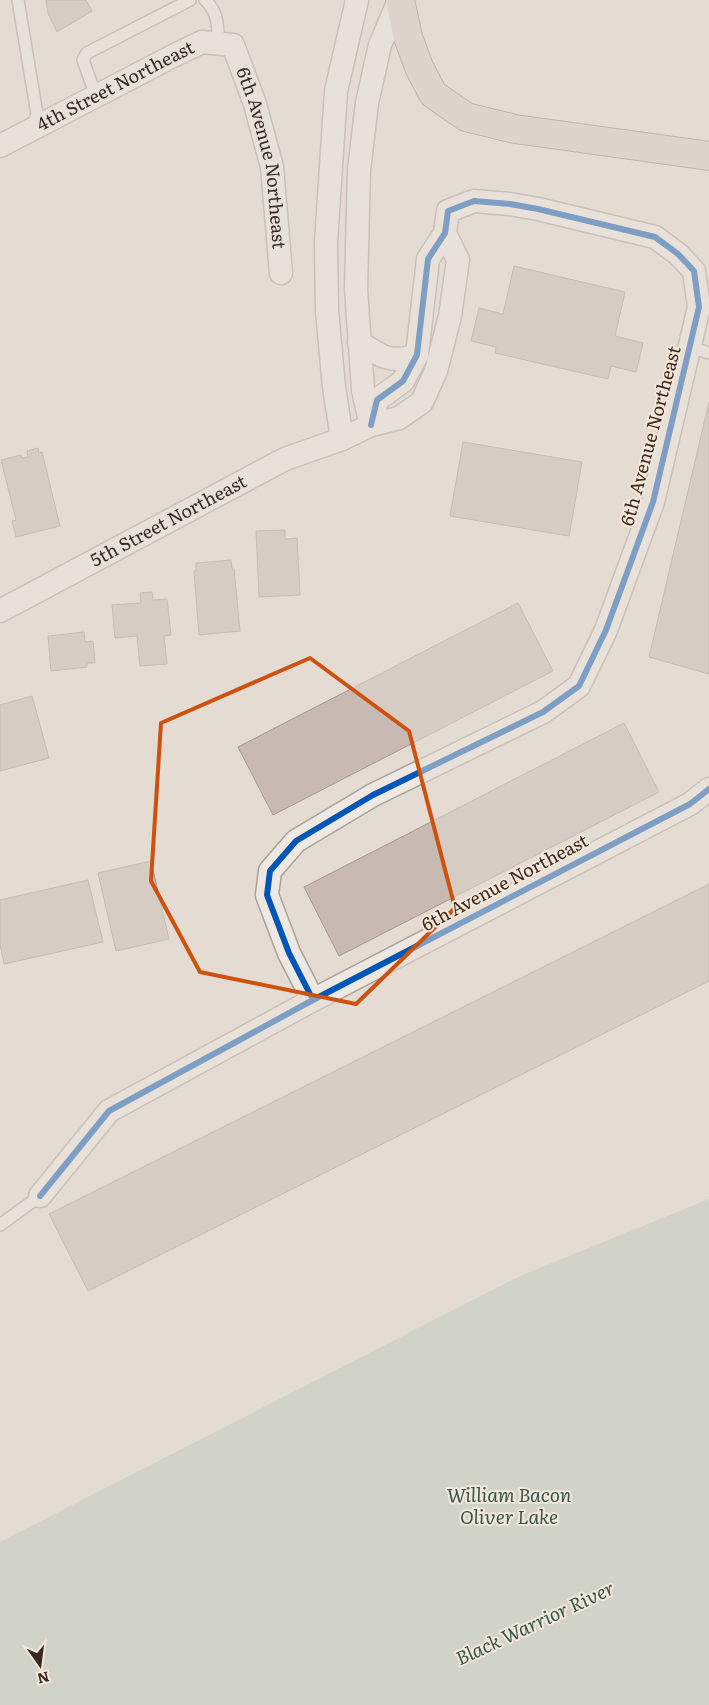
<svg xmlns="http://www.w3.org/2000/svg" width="709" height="1705" font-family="Literata,serif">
<rect width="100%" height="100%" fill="#e4dbd2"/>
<path fill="#bbc9be" d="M709 1199V1705H0V1542L520 1276Z"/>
<path fill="#c8bab3" stroke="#a59791" d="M46 0H86L92 11 57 32 48 13Z
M514 266 625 292 615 336 643 343 636 372 611 366 608 379 495 353 496 347 471 341 479 308 503 314Z
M709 402V674L649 657Z
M463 442 582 462 569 536 450 516Z
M38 448 39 453 42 452 60 526 16 537 12 521 16 520 1 460 21 455 22 458 28 457 27 451Z
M285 530V539L297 538 300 595 259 597 256 531Z
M231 560 232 569H234L240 631 199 635 194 571H196V563Z
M152 592 153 600 167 599 171 635 164 636 167 664 140 666 137 636 115 638 112 605 141 603 140 593Z
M518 603 553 671 273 815 238 747Z
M84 632 85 642 93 641 95 663H87V667L51 671 48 636Z
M32 696 49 758 0 771V705Z
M624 723 659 792 339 956 304 887Z
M151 861 169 939 116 951 98 873Z
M88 880 103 942 4 964 0 944V900Z
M709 884V981L88 1291 49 1214Z"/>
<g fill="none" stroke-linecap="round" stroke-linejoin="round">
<defs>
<path id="lane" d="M18 0 37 114 32 128
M205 0C219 13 217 25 219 44
M96 96 83 60 87 53 190 0
M690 347 709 353
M0 1225 40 1196"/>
<g id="street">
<path id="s1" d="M0 146 173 56 202 42 233 45 255 104 272 167 281 273"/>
<path d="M359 342C382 357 390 364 417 355"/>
<path d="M370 421 363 390 356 289 359 170 367 103 380 45 399 0"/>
<path d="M342 439 334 387 327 311 326 242 336 91 357 0"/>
<path id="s2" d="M0 611 285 459 342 439 371 425 399 418 422 402 436 371 450 316 458 260 445 233"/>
<path d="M313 1000 289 953 267 895 270 871 296 841 373 795 543 712 579 686 606 630 653 502 699 307 694 271 678 254 655 237 538 209 510 204 474 201 448 211 445 233 428 259 417 355 403 381 377 400 371 425"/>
<path d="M40 1196 109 1111 313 1000 690 804 709 789"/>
</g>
<path id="highway" d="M400 0 408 37 419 67 433 94 466 117 515 129 709 156"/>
</defs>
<use href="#lane" stroke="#aaa19a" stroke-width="14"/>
<use href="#street" stroke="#aaa19a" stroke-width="25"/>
<use href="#highway" stroke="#908781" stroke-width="30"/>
<use href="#lane" stroke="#ede8e2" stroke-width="11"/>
<use href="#street" stroke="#ede8e2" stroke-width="22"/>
<use href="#highway" stroke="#d7ccc3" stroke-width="28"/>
<defs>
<path id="cycleway" d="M313 1000 289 953 267 895 270 871 296 841 373 795 543 712 579 686 606 630 653 502 699 307 694 271 678 254 655 237 538 209 510 204 474 201 448 211 445 233 428 259 417 355 403 381 377 400 371 425
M40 1196 109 1111 313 1000 690 804 709 789"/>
</defs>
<use href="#cycleway" stroke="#f4e7d9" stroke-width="9"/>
<use href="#cycleway" stroke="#0057b8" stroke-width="6"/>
</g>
<path d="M0 0H709V1705H0ZM310 658 409 731 455 908 356 1004 200 972 151 881 161 723Z" fill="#e4dbd2" fill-opacity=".55" fill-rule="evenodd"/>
<path fill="none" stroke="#ce520f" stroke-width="4" stroke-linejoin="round" d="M310 658 409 731 455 908 356 1004 200 972 151 881 161 723Z"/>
<g text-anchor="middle" stroke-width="4" stroke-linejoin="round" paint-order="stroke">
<g font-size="18" fill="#392922" stroke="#f4e7d9">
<text dy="6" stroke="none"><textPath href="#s1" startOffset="130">4th Street Northeast</textPath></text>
<text dy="6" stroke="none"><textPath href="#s1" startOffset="376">6th Avenue Northeast</textPath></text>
<text transform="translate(651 436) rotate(-75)" y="6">6th Avenue Northeast</text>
<text dy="6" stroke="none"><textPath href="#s2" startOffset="191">5th Street Northeast</textPath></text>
<text transform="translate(505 883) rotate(-28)" y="6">6th Avenue Northeast</text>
</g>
<g font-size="19" font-style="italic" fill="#33574e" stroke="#f4e7d9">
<text x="509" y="1502">William Bacon<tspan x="509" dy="22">Oliver Lake</tspan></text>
<text transform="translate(535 1623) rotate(-25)" y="7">Black Warrior River</text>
</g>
</g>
<g transform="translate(40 1665) rotate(166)" stroke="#f4e7d9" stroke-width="4" paint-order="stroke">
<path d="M0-4L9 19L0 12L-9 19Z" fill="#392922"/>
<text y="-8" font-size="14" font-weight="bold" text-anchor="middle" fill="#392922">N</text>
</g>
</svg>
